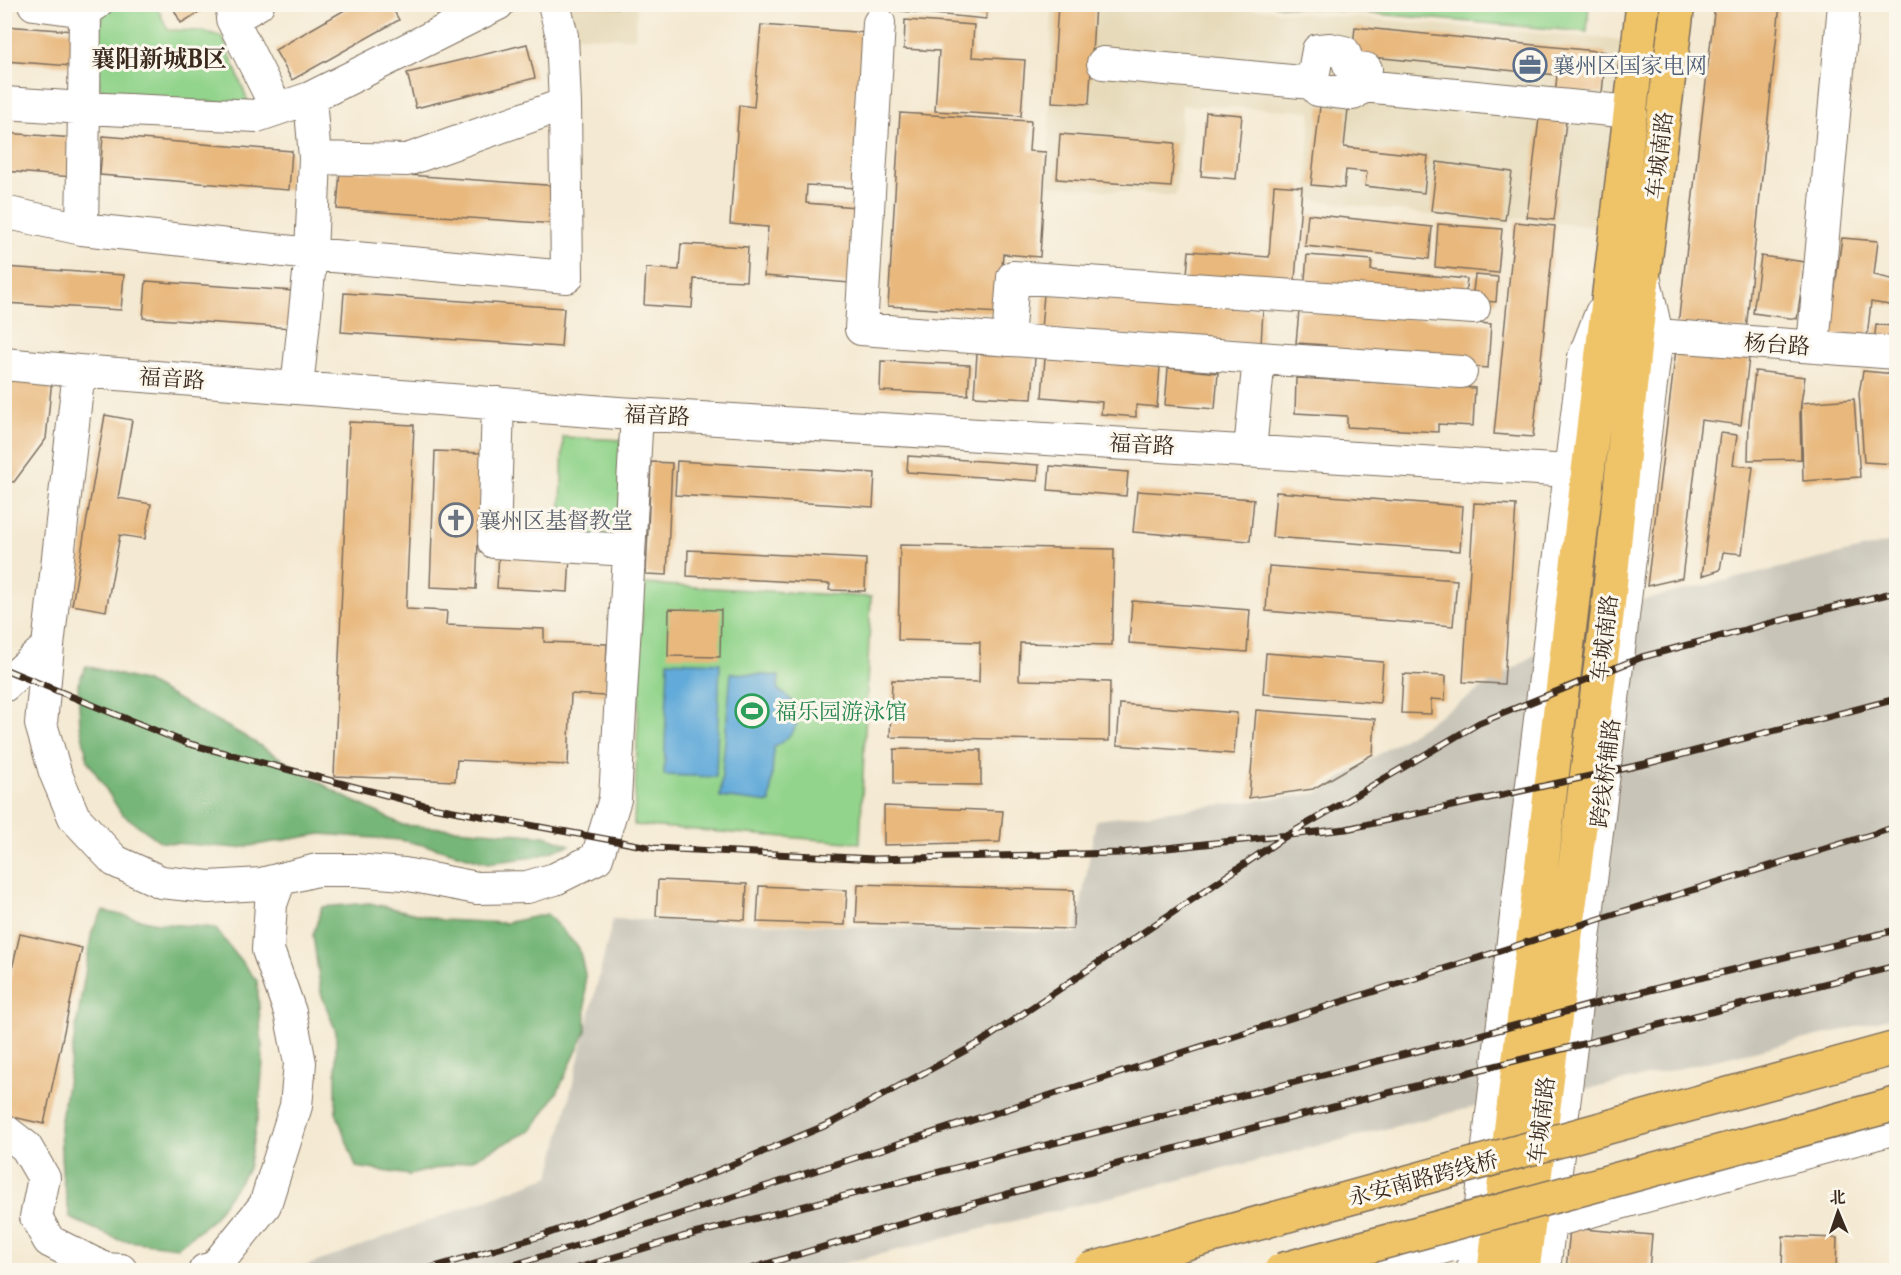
<svg xmlns="http://www.w3.org/2000/svg" width="1901" height="1275" font-family="'IM FELL French Canon','Noto Serif SC',serif">
<rect width="100%" height="100%" fill="#fbf7ec"/>
<filter id="ink" filterUnits="userSpaceOnUse"><feTurbulence type="fractalNoise" baseFrequency=".0167" numOctaves="2"/><feDisplacementMap in="SourceGraphic" scale="12" xChannelSelector="R" yChannelSelector="G"/><feConvolveMatrix kernelMatrix="1 2 1 2 8 2 1 2 1" color-interpolation-filters="sRGB"/></filter>
<filter id="wash" filterUnits="userSpaceOnUse"><feTurbulence type="fractalNoise" baseFrequency=".008" numOctaves="4" result="noise"/><feDisplacementMap in="SourceGraphic" scale="24" xChannelSelector="R" yChannelSelector="G"/><feGaussianBlur stdDeviation="1.35" result="paint"/><feColorMatrix in="noise" values="0 0 0 0 0 0 0 0 0 0 0 0 0 0 0 0 0 1.4 0 .05"/><feComposite in="paint" operator="in"/></filter>
<g filter="url(#wash)">
<rect width="100%" height="100%" fill="#f4e9d2"/>
<path fill="#e6daba" d="M562 5H637L635 38 572 36Z
M1052 5H1205L1630 41 1609 229 1511 218 1508 225 1307 199 1311 111 1182 105 1176 196 1048 185Z"/>
<path fill="#c8c4b8" d="M1896 541V1016L1848 1029 1604 1086 1490 1103 841 1264 823 1270H295L550 1176 613 919 1076 933 1096 820 1318 793 1608 608Z"/>
<path fill="#93d48c" stroke="#677f55" stroke-width="1.5" d="M117 5H156L168 30 203 31 223 37 249 104 111 98 99 86 95 38 105 12Z
M1273 5H1589L1587 32Z
M563 437 623 440 619 549 560 546Z
M643 584 871 597 860 843 634 825Z"/>
<path fill="#76b678" stroke="#58704b" stroke-width="1.5" d="M86 666 146 682 241 734 339 794 403 825 546 836 570 845 535 857 488 863 437 848 400 840 321 834 238 848 161 842 121 813 88 761 80 725 78 684Z
M370 903 442 920 505 923 547 914 579 948 585 974 586 1031 558 1091 532 1130 471 1160 409 1175 356 1167 336 1112V1032L321 993 313 935 322 907Z
M103 911 157 923 215 928 257 981 263 1061 259 1109 248 1169 213 1219 178 1247 119 1240 70 1218 62 1174 60 1126 92 931Z"/>
<path fill="#62aad9" stroke="#4e6a7c" stroke-width="1.5" d="M668 661 720 663 716 777 664 775Z
M731 673 779 676 778 690C808 708 802 731 774 747L770 803 720 797Z"/>
<g id="blocks">
<path fill="#e8b87d" d="M171 4H214L181 23Z
M355 4H390L399 20 292 80 275 50Z
M573 4H623V8L573 6Z
M850 4H987L986 19 850 6Z
M1058 4H1095L1089 104 1052 102Z
M1715 4H1780L1746 330 1678 325Z
M905 20 974 25 972 57 1025 60 1021 116 935 111 939 51 904 49Z
M761 25 868 33 857 188 807 185 806 203 856 207 850 283 764 276 768 227 730 224 739 105 754 107Z
M4 26 74 31 72 66 4 61Z
M1355 27 1606 52 1602 93 1586 92 1585 99 1555 96 1557 75 1352 55Z
M527 44 535 78 416 108 407 73Z
M1320 106 1348 109 1344 147 1428 156 1424 193 1365 186 1367 172 1346 170 1344 188 1311 185Z
M1540 110 1567 114 1554 220 1527 217Z
M1206 112 1242 115 1236 179 1201 176Z
M900 113 1031 121 1029 151 1046 152 1040 257 1003 254 999 313 888 306Z
M5 133 75 138 72 177 5 171Z
M1060 134 1175 143 1171 187 1057 179Z
M103 136 292 151 289 190 100 175Z
M1437 162 1512 172 1505 220 1431 211Z
M340 170 559 186 556 224 337 209Z
M1274 185 1302 187 1294 294 1186 286 1189 251 1269 257Z
M1308 214 1432 227 1429 259 1305 246Z
M1515 222 1555 226 1533 437 1494 434Z
M1438 224 1502 229 1498 273 1435 267Z
M1842 238 1878 241 1874 275 1896 280V306L1871 302 1867 338 1828 335Z
M681 244 748 247 746 281 694 279 692 308 644 305 646 268 679 270Z
M1307 255 1372 260 1371 270 1467 279 1464 304 1304 290Z
M1761 256 1805 262 1797 319 1753 313Z
M4 267 124 275 121 310 4 303Z
M1475 275 1498 277 1496 302 1472 300Z
M146 281 294 291 292 328 143 318Z
M344 293 564 308 561 347 341 332Z
M1044 294 1263 310 1261 345 1041 329Z
M1299 311 1491 324 1488 368 1325 357 1326 345 1296 343Z
M1876 325 1896 326V346L1874 344Z
M1676 349 1749 358 1741 425 1701 420 1682 578 1647 586Z
M977 354 1035 357 1032 399 974 396Z
M1045 358 1160 367 1157 407 1136 405V417L1101 414 1102 402 1042 397Z
M881 361 970 365 968 395 880 391Z
M1168 368 1218 373 1215 409 1165 405Z
M1755 371 1805 377 1801 403 1854 399 1860 477 1803 481 1801 403 1800 414 1801 459 1748 460 1749 421Z
M1863 371 1896 374V464L1864 462 1859 393Z
M4 373 52 379 46 439 14 482 4 481Z
M1296 378 1475 388 1473 426 1438 424V432L1347 427V416L1295 413Z
M105 415 132 420 118 498 151 504 145 539 120 535 106 611 72 605Z
M349 422 414 425 406 609 447 611 446 625 544 629V642L607 644 605 696 571 694 568 765 457 760 455 781 334 776Z
M1720 433 1737 435 1733 465 1753 467 1742 554 1723 552 1720 570 1702 576Z
M435 451 482 453 476 589 430 587Z
M908 456 1039 465 1038 481 907 472Z
M677 461 875 473 873 507 675 495Z
M651 462 672 463 667 575 646 574Z
M1050 466 1128 472 1126 496 1048 490Z
M1137 491 1254 499 1250 541 1133 532Z
M1276 492 1463 506 1460 551 1272 537Z
M1474 503 1516 505 1504 684 1463 682Z
M900 545 1114 549 1112 645 1020 643 1019 680 1110 682 1109 741 890 737 892 680 979 682 980 642 898 640Z
M688 550 866 559 865 591 829 590 830 584 687 576Z
M499 552 570 556 568 592 497 588Z
M1269 566 1457 580 1453 626 1266 611Z
M1132 601 1250 610 1247 652 1129 643Z
M669 609 721 610 720 657 668 656Z
M1266 653 1383 662 1380 703 1263 694Z
M1403 674 1446 676 1445 700 1431 699V714L1401 713Z
M1120 704 1237 713 1234 754 1117 745Z
M1256 710 1375 719 1373 754 1313 789 1249 798Z
M894 749 981 750V785L894 784Z
M884 806 1003 811 1000 842 884 845Z
M658 880 747 884 745 920 656 916Z
M858 884 1074 890 1073 929 856 923Z
M759 886 847 890 845 925 757 922Z
M20 934 82 948 44 1124 4 1115V1004Z
M1570 1228 1652 1235 1649 1270H1566Z
M1783 1236 1837 1238 1836 1270H1782Z"/>
</g>
</g>
<g filter="url(#ink)">
<use href="#blocks" fill-opacity="0" stroke="#7c6d5d" stroke-width="1.5"/>
<g fill="none" stroke-linecap="round" stroke-linejoin="round">
<defs>
<path id="minor" d="M34 4 85 11
M96 4 85 11 84 108 257 116 310 98
M258 4 232 19 277 109
M879 23 861 329 1259 358 1250 450
M1103 63 1312 83
M1364 86 1366 69 1350 67 1344 52 1330 49 1318 50 1312 83 1318 90 1353 94 1364 86 1631 112
M4 103 84 108 82 229 311 254 567 277 565 104 562 36 554 4
M315 158 407 160 565 104
M4 212 82 229
M1657 335 1896 353
M1008 340 1013 277 1474 308
M1813 346 1844 4
M1259 358 1461 372
M4 364 79 371
M297 388 311 254 315 158 310 98 498 4
M498 403 494 542 629 550
M48 646 41 724 55 772 74 817 115 861 161 882 209 887 261 884 317 870H354L404 874 477 888 527 887 555 879 597 858 615 799 637 414
M4 686 48 646 79 371 618 413 1570 471
M4 1130 26 1147 44 1178 36 1217 49 1241 105 1269 121 1270
M1550 1222 1896 1128
M205 1270 214 1268 265 1205 296 1106 300 1063 290 1012 268 950 271 904 280 879
M1363 1270 1477 1238
M1473 1270 1584 357 1601 313
M1544 1270 1657 335 1645 281"/>
<path id="major" d="M1494 1270 1643 4
M1523 1270 1608 608 1636 333 1678 4"/>
</defs>
<use href="#minor" stroke="#7c6d5d" stroke-width="34"/>
<use href="#major" stroke="#7c6d5d" stroke-width="36"/>
<use href="#minor" stroke="#fff" stroke-width="32"/>
<use href="#major" stroke="#efc469" stroke-width="33"/>
<defs>
<path id="rail" d="M4 669 186 743 432 807 654 848 874 859 1120 853 1346 829 1645 764 1896 699
M424 1270 541 1236 686 1184 829 1124 981 1042 1283 838 1479 723 1642 657 1802 615 1896 592
M497 1270 655 1222 1615 914 1896 827
M571 1270 682 1237 1461 1040 1609 1000 1896 930
M747 1270C1126 1154 1512 1062 1896 966"/>
</defs>
<use href="#rail" stroke="#3b2a1e" stroke-width="7"/>
<use href="#rail" stroke="#fbf7ec" stroke-width="4.5" stroke-dasharray="14" stroke-linecap="butt"/>
<defs>
<path id="major-bridge" d="M1088 1270 1896 1048
M1281 1270 1896 1104"/>
</defs>
<use href="#major-bridge" stroke="#7c6d5d" stroke-width="36" stroke-linecap="butt"/>
<use href="#major-bridge" stroke="#efc469" stroke-width="33"/>
</g>
</g>
<defs>
<symbol id="office-ring" viewBox="-11 -11 22 22"><circle r="9.5" fill="#fbf7ec" stroke="#5c6f8a" stroke-width="1.5"/><path d="M-6-3h4V-5.5h4V-3h4V5H-6ZM-1-4.5V-3h2v-1.5ZM-6 0V1H6V0Z" fill="#5c6f8a"/></symbol>
<symbol id="church-ring" viewBox="-11 -11 22 22"><circle r="9.5" fill="#fbf7ec" stroke="#6b7280" stroke-width="1.5"/><path d="M-1.2-6h2.4v3.5h3.3v2.4h-3.3V6h-2.4V-.1h-3.3v-2.4h3.3Z" fill="#6b7280"/></symbol>
<symbol id="stadium-ring" viewBox="-11 -11 22 22"><circle r="9.5" fill="#fbf7ec" stroke="#2e9e5b" stroke-width="1.5"/><path d="M0-5a6.5 5 0 1 0 0 10a6.5 5 0 1 0 0-10ZM-3.5-1.8h7v3.6h-7Z" fill="#2e9e5b"/></symbol>
</defs>
<g fill-rule="evenodd">
<use href="#office-ring" x="1511" y="46" width="38" height="38"/>
<use href="#church-ring" x="437" y="501" width="38" height="38"/>
<use href="#stadium-ring" x="733" y="692" width="38" height="38"/>
</g>
<g text-anchor="middle" stroke-width="6" stroke-linejoin="round" paint-order="stroke">
<g font-size="22" fill="#4e5e75" stroke="#fbf7ec" text-anchor="start">
<text x="1553" y="73">襄州区国家电网</text>
</g>
<g font-size="22" fill="#3b2a1e" stroke="#fbf7ec">
<text transform="translate(1659 155) rotate(-83)" y="8">车城南路</text>
<text transform="translate(1777 344) rotate(4)" y="8">杨台路</text>
<text transform="translate(172 378) rotate(4)" y="8">福音路</text>
<text transform="translate(657 415) rotate(3)" y="8">福音路</text>
<text transform="translate(1142 444) rotate(3)" y="8">福音路</text>
<text transform="translate(1604 638) rotate(-83)" y="8">车城南路</text>
<text transform="translate(1605 773) rotate(-83)" y="8">跨线桥辅路</text>
<text transform="translate(1541 1120) rotate(-83)" y="8">车城南路</text>
<text transform="translate(1423 1178) rotate(-15)" y="8">永安南路跨线桥</text>
</g>
<g font-size="22" fill="#5b616d" stroke="#fbf7ec" text-anchor="start">
<text x="479" y="528">襄州区基督教堂</text>
</g>
<g font-size="22" fill="#27864d" stroke="#fbf7ec" text-anchor="start">
<text x="775" y="719">福乐园游泳馆</text>
</g>
<g font-size="24" font-weight="bold" fill="#3b2a1e" stroke="#fbf7ec">
<text x="159" y="67">襄阳新城B区</text>
</g>
</g>
<rect width="1901" height="1275" fill="none" stroke="#fbf7ec" stroke-width="24"/>
<g transform="translate(1838 1212) rotate(358)" stroke="#fbf7ec" stroke-width="4.5" paint-order="stroke">
<path d="M0-4.5L10 22L0 15L-10 22Z" fill="#3b2a1e"/>
<text y="-9" font-size="16" font-weight="bold" text-anchor="middle" fill="#3b2a1e">北</text>
</g>
</svg>
